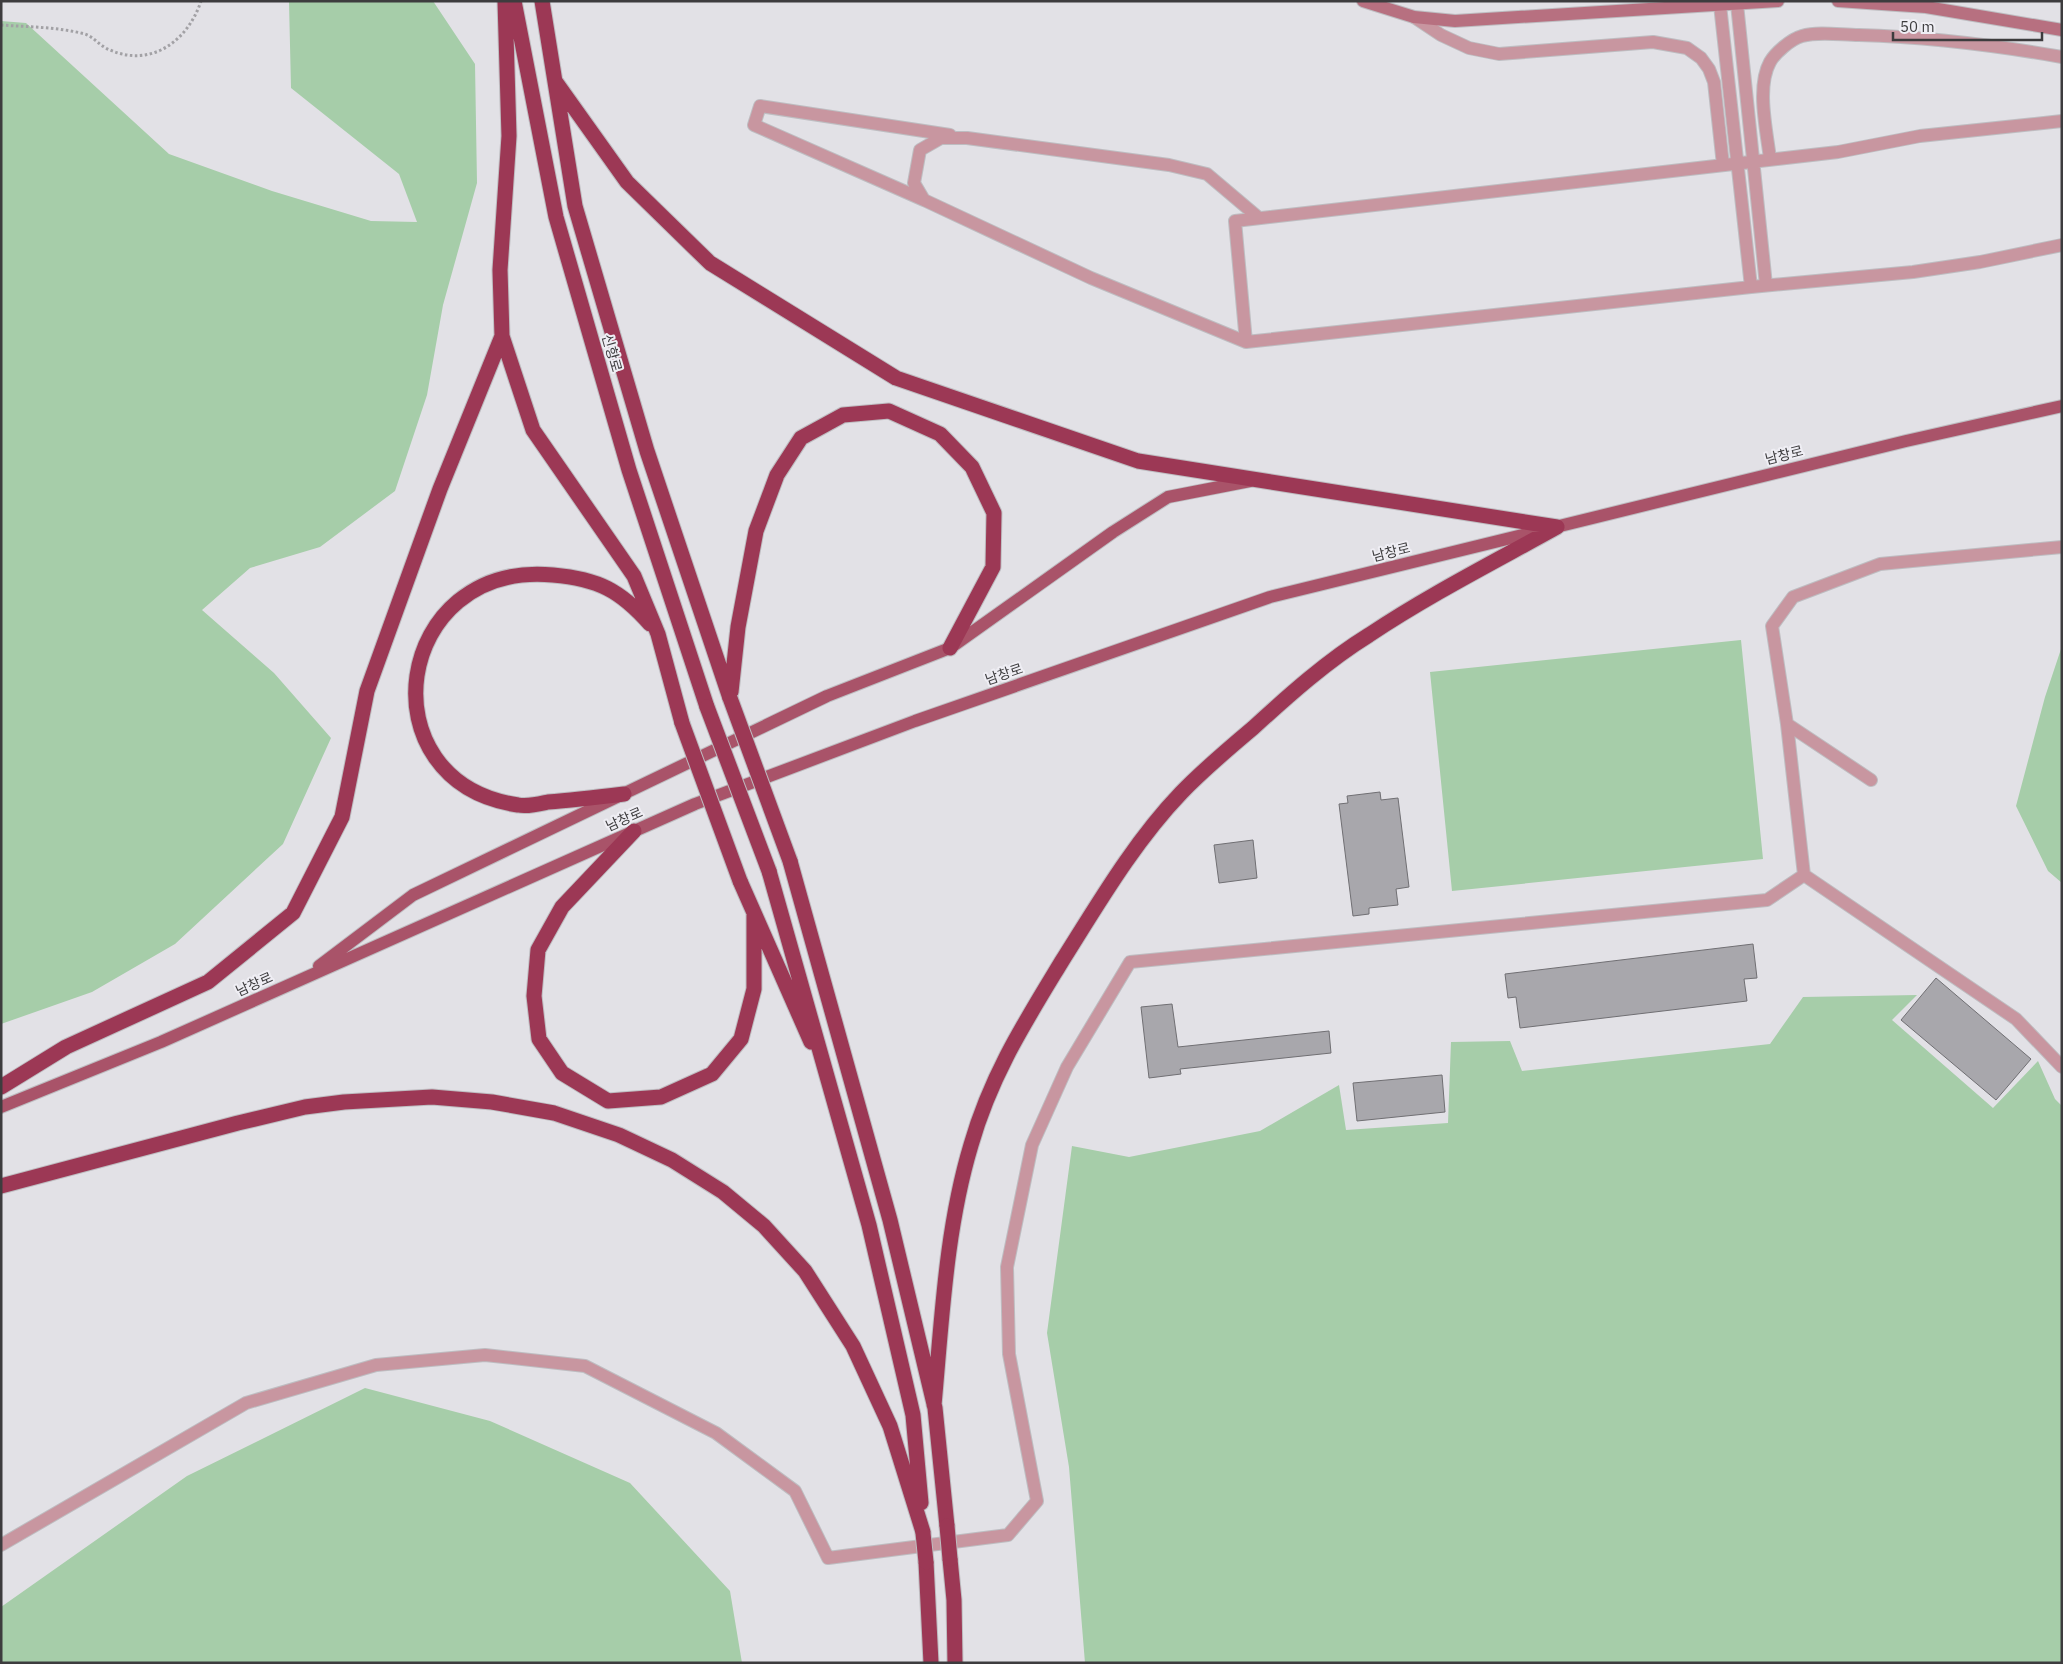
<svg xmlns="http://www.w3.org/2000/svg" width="2063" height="1664" font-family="'IBM Plex Sans','Noto Sans KR',sans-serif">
<rect width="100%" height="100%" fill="#e2e1e6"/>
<path fill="#a6cda9" d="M291 1H433L475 64 477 183 443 305 427 395 395 491 320 547 250 568 202 610 274 673 331 738 283 844 175 944 92 992 1 1024V21L26 23 169 154 272 191 371 221 417 222 399 174 291 88 289 2Z
M1741 640 1763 859 1452 891 1430 672Z
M2062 646V883L2048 871 2016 806 2045 697Z
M1917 995 1892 1020 1993 1108 2038 1061 2055 1099 2062 1106V1663H1085L1069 1467 1047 1333 1072 1146 1129 1157 1260 1131 1339 1085 1346 1130 1448 1123 1451 1042 1510 1041 1522 1071 1770 1044 1803 997Z
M365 1388 490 1421 630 1483 730 1591 742 1663H1V1607L187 1476Z"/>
<path fill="#a8a7ac" stroke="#706f73" d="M1380 792 1381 800 1398 798 1409 887 1396 889 1398 905 1369 908V914L1353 916 1339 804 1348 803 1347 796Z
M1253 840 1257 878 1219 883 1214 845Z
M1753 944 1757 978 1744 979 1747 1001 1520 1028 1516 997 1508 998 1505 974Z
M1936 978 2031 1059 1996 1100 1901 1020Z
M1172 1004 1178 1047 1329 1031 1331 1053 1180 1069 1181 1074 1149 1078 1141 1007Z
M1442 1075 1445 1112 1357 1121 1353 1083Z"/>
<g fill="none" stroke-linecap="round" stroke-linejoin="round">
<defs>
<path id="street" d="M1737 4 1766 285
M1720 5 1751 287
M1414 17 1441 35 1469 48 1499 54 1653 42 1687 48 1701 58 1709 69 1714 82 1723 165
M1770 159C1767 132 1756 87 1770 62 1775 53 1791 39 1802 36 1819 31 1841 35 1859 35 1927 37 1994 45 2062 57
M924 200 754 125 760 106 950 135
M1259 218 1207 174 1169 165 967 138H941L920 150 914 183 924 200 1091 278 1246 342 1751 287 1913 272 1980 262 2062 245
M1246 342 1235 221 1838 152 1920 136 2062 121
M2062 547 1880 564 1793 597 1772 626 1787 724 1804 875 2016 1019 2062 1067
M1787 724 1871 780
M1 1545 246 1403 376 1365 485 1355 585 1366 716 1433 795 1491 828 1558 1008 1535 1037 1501 1009 1354 1007 1267 1032 1145 1067 1067 1130 962 1767 900 1804 875"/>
<path id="secondary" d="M1363 1 1414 17 1455 21 1778 1
M1838 1 1926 7 2062 30"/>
<path id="primary" d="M319 966 413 895 827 696 950 648 1113 532 1168 497 1250 481
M1 1107 161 1042 695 804 915 721 1270 597 1906 441 2062 406"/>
<path id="highway" d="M505 1 509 136 500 270 502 336 533 430 634 576 658 634 682 723
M514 1 556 217 629 470 707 707
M542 1 575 206 647 451 730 698
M555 81 627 182 710 263 896 378 1138 461 1557 527
M731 692 738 627 756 531 777 475 801 438 843 415 889 411 940 434 972 467 994 513 993 567 950 648
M624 794C599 797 574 800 548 802 539 804 528 807 518 805 362 782 393 560 553 575 598 579 620 590 650 624
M634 831 562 907 538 950 534 996 539 1039 562 1073 608 1101 661 1097 712 1074 741 1039 754 989V913
M790 861 890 1220 935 1408 947 1526
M769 871 869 1225 913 1415 921 1503
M740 881 811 1042
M1 1087 66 1047 208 982 293 913 342 817 367 691 440 489 502 336
M1 1186 238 1123 305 1107 344 1102 432 1097 492 1102 554 1113 619 1135 672 1160 723 1192 764 1226 805 1271 853 1346 890 1426 923 1532
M934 1405C942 1318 946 1228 971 1145 991 1075 1025 1022 1062 961 1098 904 1134 842 1181 793 1203 770 1228 749 1253 728 1289 695 1327 661 1369 635 1429 595 1494 562 1557 527
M950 1559 954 1600 955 1663
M926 1562 931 1663"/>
</defs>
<use href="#street" stroke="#bebdc1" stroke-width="14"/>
<use href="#secondary" stroke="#bebdc1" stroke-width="14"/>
<use href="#primary" stroke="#bebdc1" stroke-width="14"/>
<use href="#highway" stroke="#bebdc1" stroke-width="17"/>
<path stroke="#a2a1a5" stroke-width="3" stroke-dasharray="2.5 2.5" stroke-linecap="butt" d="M1 25C29 27 58 27 85 34 94 37 101 47 110 50 151 68 188 41 201 1"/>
<use href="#street" stroke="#c896a0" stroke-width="12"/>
<use href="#secondary" stroke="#b77080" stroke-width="12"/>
<use href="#primary" stroke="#a95369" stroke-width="12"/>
<use href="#highway" stroke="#9c3855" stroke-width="15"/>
<defs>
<path id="highway-bridge" d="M730 698 790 861
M707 707 769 871
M682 723 740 881
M947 1526 950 1559
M923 1533 926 1562"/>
</defs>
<use href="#highway-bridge" stroke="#bebdc1" stroke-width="17" stroke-linecap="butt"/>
<use href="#highway-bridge" stroke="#9c3855" stroke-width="15"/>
</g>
<g text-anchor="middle" stroke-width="4" stroke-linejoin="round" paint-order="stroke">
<g font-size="14" fill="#3d3c3e" stroke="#efeef4">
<text transform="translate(612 353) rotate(74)" y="5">신항로</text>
<text transform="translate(1784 455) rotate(-14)" y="5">남창로</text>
<text transform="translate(1391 552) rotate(-14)" y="5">남창로</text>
<text transform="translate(1004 674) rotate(-19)" y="5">남창로</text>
<text transform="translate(624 819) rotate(-24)" y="5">남창로</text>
<text transform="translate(254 984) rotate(-24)" y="5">남창로</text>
</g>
</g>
<rect width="2063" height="1664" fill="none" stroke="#3d3c3e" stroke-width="5"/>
<path d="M1893 32v8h149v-8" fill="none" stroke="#3d3c3e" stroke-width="2.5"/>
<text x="1900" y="32" font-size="15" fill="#3d3c3e" stroke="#efeef4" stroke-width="4" paint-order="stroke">50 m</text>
</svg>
